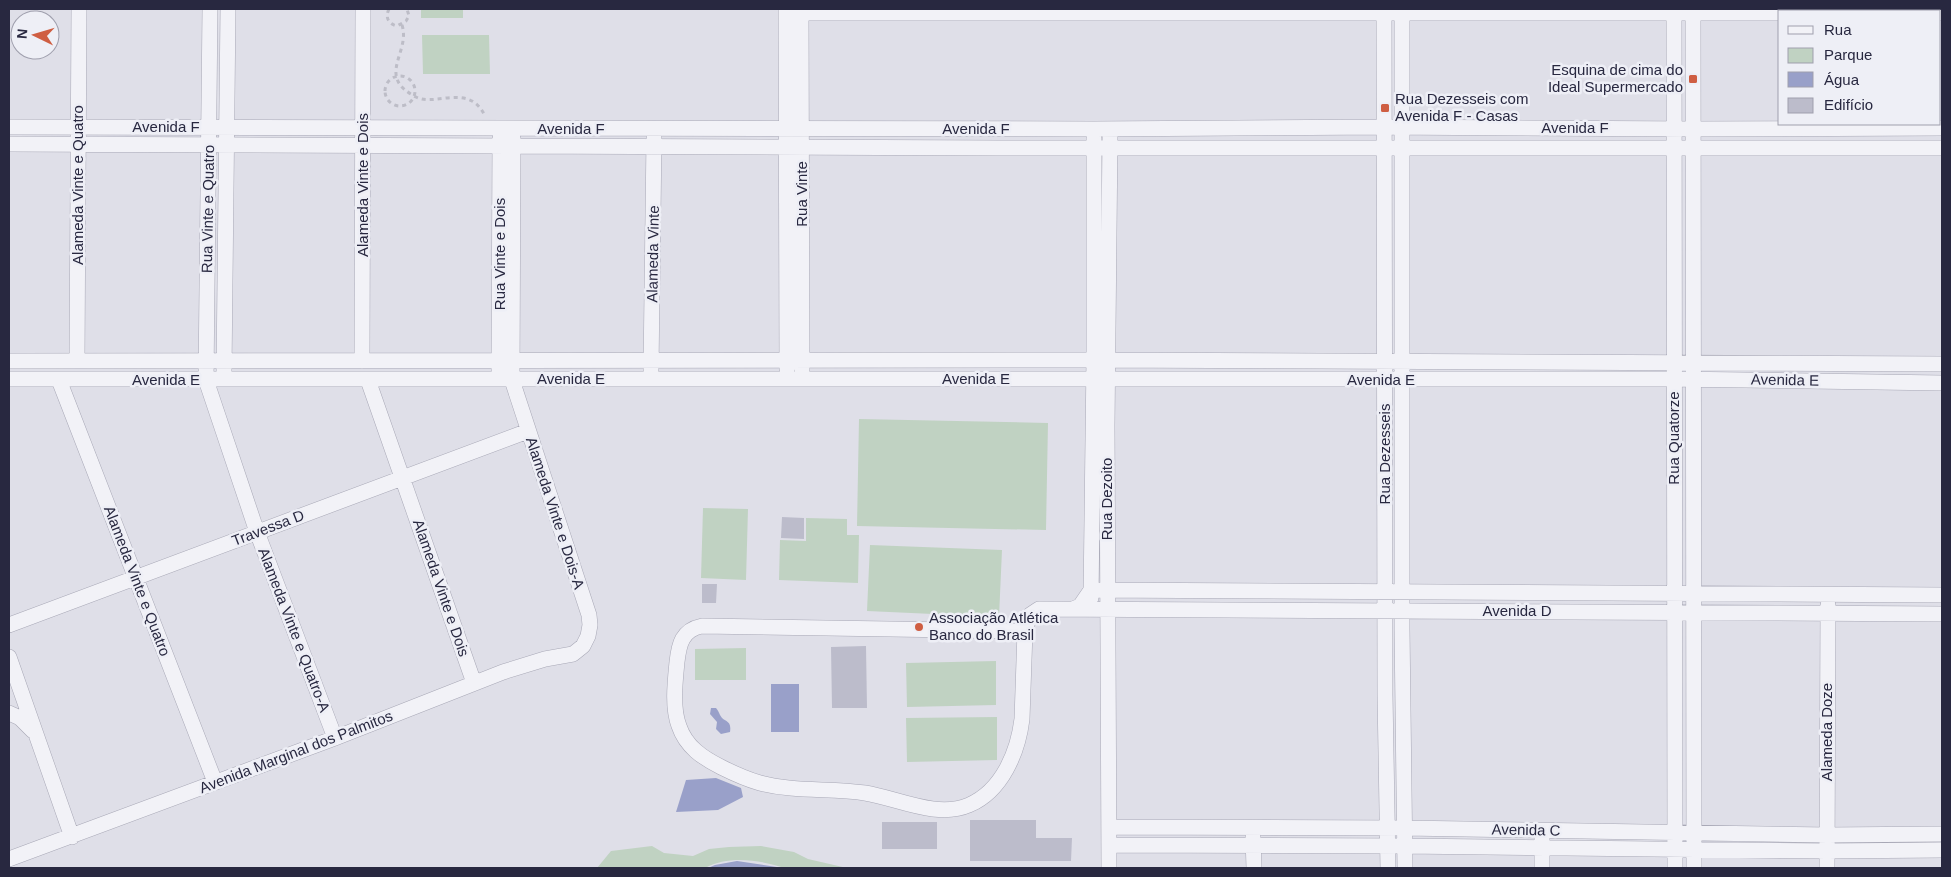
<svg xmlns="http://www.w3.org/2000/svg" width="1951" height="877" font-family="Arial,sans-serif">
<rect width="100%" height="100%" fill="#dfdfe8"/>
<path fill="#c0d2c2" d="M421 9H463V18H421Z
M422 35H489L490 74H423Z
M859 419 1048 423 1046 530 857 526Z
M703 508 748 509 746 580 701 578Z
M806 518 847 519V535H859L858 583 779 580 780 540 806 541Z
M870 545 1002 550 999 617 867 611Z
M746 648V680H695V649Z
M996 661V705L907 707 906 663Z
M997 717V760L907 762 906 718Z
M652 846 664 853 693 856 709 849 729 847 761 846 794 852 808 859 847 868H784C760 860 729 855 705 868H597L611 851Z"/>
<path fill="#99a0c9" d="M771 684H799V732H771Z
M711 708H716C718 710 719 713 720 715 724 723 732 719 730 732L721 734 716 729 717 722 710 714Z
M716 778 741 788 743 797 718 810 676 812 686 780Z
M737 861 783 868H708L715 865Z"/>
<path fill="#bcbccb" d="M782 517 804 518V539L781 538Z
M702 584H717L716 603H702Z
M866 646 867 708H832L831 647Z
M970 820H1036V838H1072L1071 861H970Z
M882 822H937V849H882Z"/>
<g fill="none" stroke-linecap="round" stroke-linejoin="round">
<defs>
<path id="minor" d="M210 9 206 380 257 532 335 738
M786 9 787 369
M801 9 802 370
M1384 9 1385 695 1388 868
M1402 9V629L1405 868
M1674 9 1675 868
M1693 9 1694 868
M802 13H1780
M1940 13H1942
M9 127 1094 129 1385 127 1693 129 1942 128
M9 144 998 148H1942
M9 361 1094 360 1942 364
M77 361 79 9
M362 361 363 9
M499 370 500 138
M651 370 654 138
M224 371 228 9
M9 379H1674L1942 383
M59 380 215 782
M368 380 474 683
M1091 598 1094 360V138
M1073 609 1080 606 1091 590 1942 595
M9 625 528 431
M1025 631 702 626C682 630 679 644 677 662 675 682 672 708 679 726 686 747 703 758 721 767 733 773 746 779 760 783 794 792 830 788 865 793 897 798 937 819 969 805 1002 791 1018 752 1022 719L1025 631 1030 615 1039 609 1942 614
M9 657 72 837
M9 713 20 718 33 731
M1109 827 1404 828 1827 835 1942 834
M1253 837 1254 868
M1542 837V868
M1109 845 1405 846 1827 851 1942 850
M9 859 335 738 503 672 545 659 573 654 583 646 588 636 590 625 589 615 512 380 513 138
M1109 868 1107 426 1110 137
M1827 868 1828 605"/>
</defs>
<use href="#minor" stroke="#a8a8b6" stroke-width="16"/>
<path stroke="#bdbdc7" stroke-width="3" stroke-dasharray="4 4" stroke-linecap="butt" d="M389 9C385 17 388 24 397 26L406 21 409 16 407 9
M402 25C411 53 375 76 416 97 434 107 468 83 484 114
M385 91a15 15 0 1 1 30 0a15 15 0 1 1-30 0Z"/>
<use href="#minor" stroke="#f2f2f7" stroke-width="15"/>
</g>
<g fill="#cf5e42" stroke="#eeeff6" stroke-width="2">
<rect x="1688" y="74" width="10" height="10" rx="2.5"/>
<rect x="1380" y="103" width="10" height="10" rx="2.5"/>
<circle cx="919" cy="627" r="5"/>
</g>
<g text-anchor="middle" stroke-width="5" stroke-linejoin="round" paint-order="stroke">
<g font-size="15" fill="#282840" stroke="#eeeff6" text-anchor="start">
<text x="1683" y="75" text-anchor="end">Esquina de cima do<tspan x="1683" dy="17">Ideal Supermercado</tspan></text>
<text x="1395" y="104">Rua Dezesseis com<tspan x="1395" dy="17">Avenida F - Casas</tspan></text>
<text x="929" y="623">Associação Atlética<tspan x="929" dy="17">Banco do Brasil</tspan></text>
</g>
<g font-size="15" fill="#282840" stroke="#eeeff6">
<text x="166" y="132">Avenida F</text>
<text x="1575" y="133">Avenida F</text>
<text x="571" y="134">Avenida F</text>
<text x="976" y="134">Avenida F</text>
<text transform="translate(78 185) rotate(-90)" y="5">Alameda Vinte e Quatro</text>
<text transform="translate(363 185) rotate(-90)" y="5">Alameda Vinte e Dois</text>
<text transform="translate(802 194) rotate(-90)" y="5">Rua Vinte</text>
<text transform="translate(208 209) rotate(-89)" y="5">Rua Vinte e Quatro</text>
<text transform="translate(500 254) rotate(-90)" y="5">Rua Vinte e Dois</text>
<text transform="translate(653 254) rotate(-89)" y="5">Alameda Vinte</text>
<text x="571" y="384">Avenida E</text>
<text x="976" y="384">Avenida E</text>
<text x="166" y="385">Avenida E</text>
<text x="1381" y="385">Avenida E</text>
<text transform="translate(1785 380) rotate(1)" y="5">Avenida E</text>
<text transform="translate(1674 438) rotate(-90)" y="5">Rua Quatorze</text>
<text transform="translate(1385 454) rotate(-90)" y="5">Rua Dezesseis</text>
<text transform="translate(1107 499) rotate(-90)" y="5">Rua Dezoito</text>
<text transform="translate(555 513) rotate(72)" y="5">Alameda Vinte e Dois-A</text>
<text transform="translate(268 528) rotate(-21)" y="5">Travessa D</text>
<text transform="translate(137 581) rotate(69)" y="5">Alameda Vinte e Quatro</text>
<text transform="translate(441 588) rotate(71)" y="5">Alameda Vinte e Dois</text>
<text x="1517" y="616">Avenida D</text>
<text transform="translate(294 630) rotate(69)" y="5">Alameda Vinte e Quatro-A</text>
<text transform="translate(1827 732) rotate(-90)" y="5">Alameda Doze</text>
<text transform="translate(296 752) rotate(-21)" y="5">Avenida Marginal dos Palmitos</text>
<text transform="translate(1526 830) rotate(1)" y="5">Avenida C</text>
</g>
</g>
<rect width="1951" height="877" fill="none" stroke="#282840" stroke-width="20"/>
<rect x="1778" y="10" width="162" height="115" fill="#eeeff6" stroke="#9f9fad"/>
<rect x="1788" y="26" width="25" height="8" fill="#f2f2f7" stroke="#9f9fad"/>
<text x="1824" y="35" font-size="15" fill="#282840">Rua</text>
<rect x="1788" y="48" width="25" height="15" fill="#c0d2c2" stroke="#9f9fad"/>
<text x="1824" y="60" font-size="15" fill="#282840">Parque</text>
<rect x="1788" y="72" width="25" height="15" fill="#99a0c9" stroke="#9f9fad"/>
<text x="1824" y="85" font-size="15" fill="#282840">Água</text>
<rect x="1788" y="98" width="25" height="15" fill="#bcbccb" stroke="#9f9fad"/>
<text x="1824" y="110" font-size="15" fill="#282840">Edifício</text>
<g transform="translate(35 35) rotate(275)"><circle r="24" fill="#eeeff6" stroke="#9f9fad"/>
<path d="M0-4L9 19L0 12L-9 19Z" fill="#cf5e42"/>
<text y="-8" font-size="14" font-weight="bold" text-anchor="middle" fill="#282840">N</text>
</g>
</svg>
